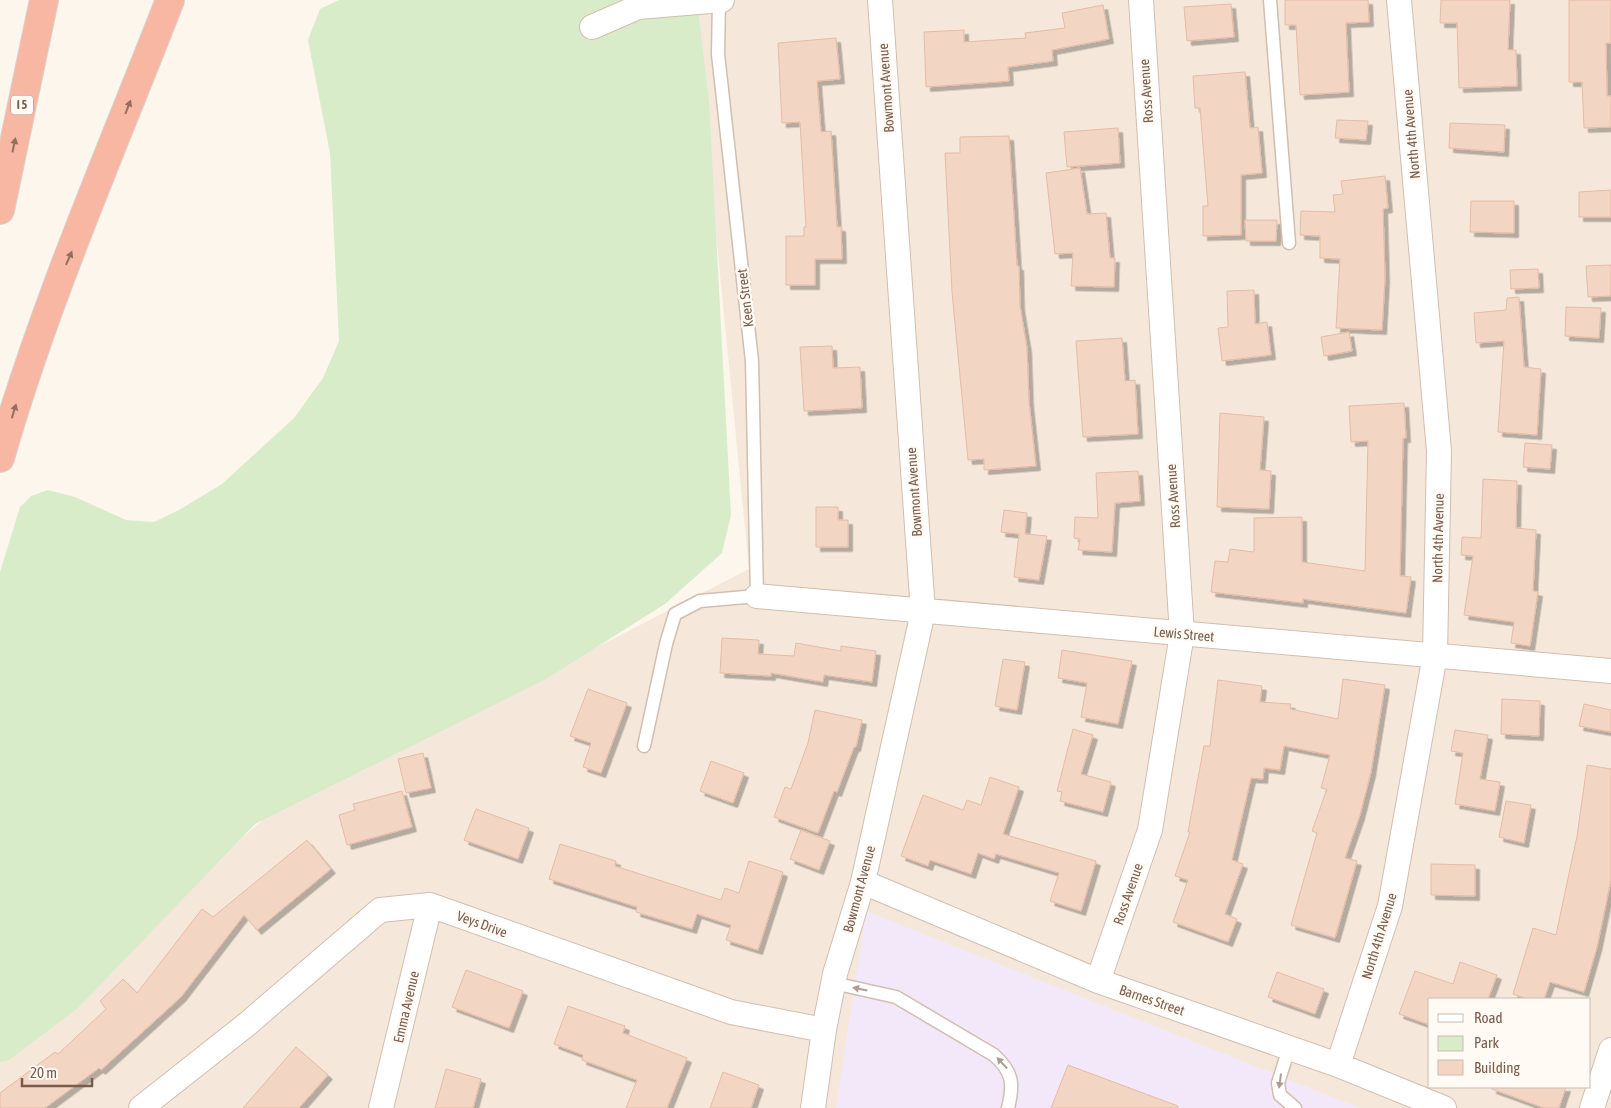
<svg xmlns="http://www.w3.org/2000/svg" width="1611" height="1108" font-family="'Asap Condensed',sans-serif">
<defs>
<filter id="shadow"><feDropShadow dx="4.5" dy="4.5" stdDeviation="0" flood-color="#0004"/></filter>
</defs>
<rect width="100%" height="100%" fill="#fdf6ec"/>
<path fill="#f5e8da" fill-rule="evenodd" d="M693 0H1611V1108H0V1046L28 1028 266 817 749 569ZM1430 999H1590V1087H1430Z"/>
<path fill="#f3e8fa" d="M866 911 1360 1108H836Z"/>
<path fill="#d8ecc9" d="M339 0H697L709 102 731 515 722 553 665 604 546 679 255 824 78 1008 9 1060 0 1062V572L20 507 31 496 48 490 75 497 126 520 154 522 179 510 222 484 294 418 323 378 339 341 330 153 308 40 320 9Z"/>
<path fill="#f3d5c3" stroke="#e6bba3" filter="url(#shadow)" d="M1285 0H1368L1369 22 1346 23 1349 92 1300 95 1296 25H1285Z
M1441 0H1510L1508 50H1516L1517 86 1459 88 1457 23H1440Z
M1569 0H1611V43H1606L1607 96H1611V127L1584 128 1582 82H1569Z
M1231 4 1234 37 1187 41 1184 7Z
M1103 5 1109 39 1052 50 1053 61 1008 67 1009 81 926 87 924 32 964 30V42L1026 38 1025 33 1065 28 1062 13Z
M836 38 840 79 817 81 821 132 831 131 837 227H841L842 259H815V285H786V236H804V227H806L800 122 782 123 778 43Z
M1245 72 1250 128 1258 127 1262 173 1241 175V235L1203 236V206H1208L1200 108H1195L1193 76Z
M1337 120 1368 121 1366 140 1335 138Z
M1450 123 1505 125 1504 152 1449 148Z
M1118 128 1120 163 1067 167 1064 132Z
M1009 136 1017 266H1019L1020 306 1027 348 1029 402 1036 466 984 470V459L968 460 952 292 945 153H960V137Z
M1080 168 1087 214 1106 213 1110 258H1115L1114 287 1071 286 1073 253 1055 254 1046 173Z
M1385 176 1388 208 1383 209 1385 278 1382 330 1336 328 1340 259 1320 258V236L1300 235 1301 211 1335 212 1333 195 1343 194 1341 181Z
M1611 190V217H1579V192Z
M1471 201H1514V233L1470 232Z
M1245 220H1277L1276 241H1246Z
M1611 265V296L1588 297 1586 266Z
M1538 269 1539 288 1511 289 1510 270Z
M1254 290 1255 324 1267 322 1271 355 1222 361 1218 328 1228 327 1227 291Z
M1519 297 1524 367 1541 369 1537 435 1498 432 1504 341 1476 343 1474 313 1506 310 1507 298Z
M1566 307 1601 308 1599 338 1565 336Z
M1349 332 1352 351 1324 356 1321 337Z
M1122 338 1125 381 1135 380 1138 434 1083 437 1076 341Z
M832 346 833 368 860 367 862 408 804 411 800 347Z
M1404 403 1406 438H1403L1400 576 1411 577 1406 613 1303 599V603L1211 592 1215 561 1228 562 1230 549 1254 552V518L1302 517V562L1365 571 1368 441 1351 442 1349 406Z
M1220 413 1264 417 1260 470 1271 471 1269 509 1217 507Z
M1525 443 1552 445 1550 469 1523 467Z
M1138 471 1140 501 1115 503 1112 552 1078 550 1080 539 1074 538 1075 517 1098 518 1096 473Z
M1483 479 1517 481 1516 528 1536 530 1533 591 1538 592 1530 646 1511 643 1514 622 1464 615 1473 556 1461 555 1462 537 1481 538Z
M816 507H838V520H848V547H816Z
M1004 510 1027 513 1025 534 1047 536 1039 580 1014 577 1019 534 1001 532Z
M722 638 759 640 758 654 794 656 796 643 841 651V646L876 651 872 682 824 675 823 682 771 673V676L720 673Z
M1062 650 1132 661 1118 724 1081 717 1087 683 1058 678Z
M1003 659 1025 662 1017 710 995 706Z
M1343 679 1385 685 1371 772 1360 815 1345 858 1357 861 1335 938 1291 925 1317 833 1312 831 1327 789 1321 788 1330 755 1284 746 1280 770 1264 768 1263 779 1251 778 1232 860 1243 864 1225 914 1237 919 1228 942 1173 922 1188 880 1175 876 1190 832H1188L1204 746H1210L1218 680 1262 686 1260 702 1291 704 1290 709 1338 719Z
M588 689 627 703 601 773 583 767 591 743 570 736Z
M1502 699 1540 701 1539 736 1501 734Z
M1584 704 1611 710V732L1579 726Z
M815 710 862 720 856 747H854L837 792 834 791 818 833 774 817 785 787 791 789 808 743Z
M1073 729 1093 735 1081 774 1111 782 1103 812 1060 801 1062 792 1057 791Z
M1455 730 1488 735 1480 779 1500 782 1495 811 1455 804 1463 753 1451 751Z
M423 753 431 788 406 793 398 759Z
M711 761 744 773 733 803 700 791Z
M1587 765 1611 769V880L1597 947 1584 992 1550 982 1544 999H1527L1513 994 1533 928 1556 935 1577 836Z
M990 777 1019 787 1003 834 1096 861 1081 911 1050 901 1059 873 996 854 994 859 978 853 971 874 930 860 928 866 901 856 923 795 963 810 967 800 981 805Z
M402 791 412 827 347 845 339 815 355 810 353 804Z
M1506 801 1531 805 1524 843 1499 837Z
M476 809 529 828 518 859 464 840Z
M801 830 830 841 819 870 790 859Z
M307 840 331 869 257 930 244 915 181 997 101 1070 99 1068 45 1108H0V1093L55 1052 58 1054 106 1009 100 1001 123 979 137 993 202 909 213 917Z
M560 844 616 861 615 866 721 900 725 888 739 893 749 861 783 872 758 950 726 940 731 925 697 914 692 929 636 912 637 907 549 879Z
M1431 864 1475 865V896L1431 895Z
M1460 962 1497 975 1488 999H1430V1025L1399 1014 1415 971 1453 984Z
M466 970 523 991 509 1028 452 1007Z
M1277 972 1324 989 1315 1014 1268 997Z
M568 1006 625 1026 623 1033 687 1058 667 1108H626L637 1080 582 1060 583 1055 554 1044Z
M296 1047 328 1075 299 1108H243Z
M1068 1065 1178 1106V1108H1051Z
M446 1069 481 1079 473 1108H435Z
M723 1072 759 1085 751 1108H710Z
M1492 1087H1566L1559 1108H1544L1492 1089Z"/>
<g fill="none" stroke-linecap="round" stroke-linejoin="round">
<defs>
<path id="service" d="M1270 0 1289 243
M644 746 666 644 675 614 700 601 757 596 752 361 718 54 719 0
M833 983 896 997 994 1055C1013 1072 1014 1084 1008 1108
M1289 1048 1278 1083 1280 1095 1295 1108"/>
<path id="minor" d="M592 27 638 7 722 0
M757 596 1611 671
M863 882 1098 981 1338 1065 1444 1108
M1098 981 1150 830 1182 634 1141 0
M1338 1065 1390 906 1435 655 1439 451 1399 0
M141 1108 246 1025 380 910 430 905 731 1012 824 1030 835 974 863 882 923 612 880 0
M381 1108 430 905
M813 1108 824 1030
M1592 1108 1611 1050"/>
<path id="motorway" d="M0 210 44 0
M0 458C45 301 111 152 170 0"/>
</defs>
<use href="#service" stroke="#d1beb0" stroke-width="15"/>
<use href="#minor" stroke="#d1beb0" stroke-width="26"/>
<use href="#motorway" stroke="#dad1cd" stroke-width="30"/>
<use href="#service" stroke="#fff" stroke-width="12"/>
<use href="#minor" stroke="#fff" stroke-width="24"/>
<use href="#motorway" stroke="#f7b7a3" stroke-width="28"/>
</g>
<defs><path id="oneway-solid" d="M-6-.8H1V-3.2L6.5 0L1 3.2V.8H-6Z" transform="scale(1.25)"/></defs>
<g fill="#936e5e">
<use href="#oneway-solid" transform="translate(128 107) rotate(-69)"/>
<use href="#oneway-solid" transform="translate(14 145) rotate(-78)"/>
<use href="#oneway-solid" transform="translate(69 258) rotate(-66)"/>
<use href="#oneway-solid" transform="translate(14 411) rotate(-73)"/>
</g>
<g fill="#af9d94">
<use href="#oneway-solid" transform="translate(860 989) rotate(-168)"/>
<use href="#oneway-solid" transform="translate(1002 1063) rotate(-133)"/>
<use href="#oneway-solid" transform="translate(1280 1081) rotate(98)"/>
</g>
<g text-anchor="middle" stroke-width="5" stroke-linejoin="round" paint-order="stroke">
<rect fill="#fffaf3" stroke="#a28b7f" stroke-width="1" x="11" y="95.5" width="22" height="19" rx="4"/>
<g font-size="12" font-weight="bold" fill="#7a5c4d">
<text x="22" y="109">I 5</text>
</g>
<g font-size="14" fill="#7a5c4d" stroke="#fffaf3">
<text transform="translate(886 88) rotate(-94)" y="5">Bowmont Avenue</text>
<text transform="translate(1146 91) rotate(-94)" y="5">Ross Avenue</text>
<text transform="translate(1411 134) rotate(-95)" y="5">North 4th Avenue</text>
<text transform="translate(745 298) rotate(-97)" y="5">Keen Street</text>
<text transform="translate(914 492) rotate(-94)" y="5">Bowmont Avenue</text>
<text transform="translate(1173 496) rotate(-94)" y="5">Ross Avenue</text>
<text transform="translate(1438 538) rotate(-89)" y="5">North 4th Avenue</text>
<text transform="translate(1184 634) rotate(5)" y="5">Lewis Street</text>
<text transform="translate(859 889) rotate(-75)" y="5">Bowmont Avenue</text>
<text transform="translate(1128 894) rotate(-71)" y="5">Ross Avenue</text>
<text transform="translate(482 924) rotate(20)" y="5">Veys Drive</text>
<text transform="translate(1379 936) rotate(-73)" y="5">North 4th Avenue</text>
<text transform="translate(1152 1000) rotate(19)" y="5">Barnes Street</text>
<text transform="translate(406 1007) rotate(-77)" y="5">Emma Avenue</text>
</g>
</g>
<rect x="1428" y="998" width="162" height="90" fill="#fffaf3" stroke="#cabbb1"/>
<rect x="1438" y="1014" width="25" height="8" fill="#ffffff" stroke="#cabbb1"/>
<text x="1474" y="1023" font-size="15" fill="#7a5c4d">Road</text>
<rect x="1438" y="1036" width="25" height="15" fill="#d8ecc9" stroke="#cabbb1"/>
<text x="1474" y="1048" font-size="15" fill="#7a5c4d">Park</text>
<rect x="1438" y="1060" width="25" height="15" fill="#f3d5c3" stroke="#cabbb1"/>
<text x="1474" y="1073" font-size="15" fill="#7a5c4d">Building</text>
<path d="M22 1078v8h70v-8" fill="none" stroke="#7a5c4d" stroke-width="2.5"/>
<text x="30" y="1078" font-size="15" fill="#7a5c4d" stroke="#fffaf3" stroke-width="4" paint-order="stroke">20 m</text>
</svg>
